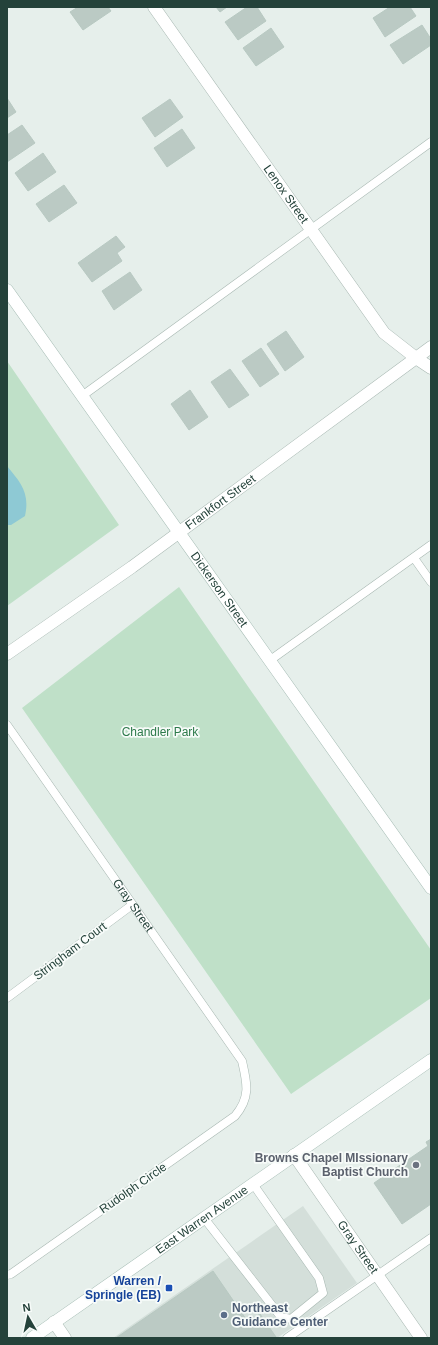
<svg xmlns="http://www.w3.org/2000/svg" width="438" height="1345" font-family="Helvetica,sans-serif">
<rect width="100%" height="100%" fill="#e6efeb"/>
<path fill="#d4dfda" d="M303 1206 357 1283 277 1338H113Z"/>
<path fill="#bfe0c8" d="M7 361 119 525 7 606Z
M179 587 431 950V998L291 1094 22 708Z"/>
<path fill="#8ec9d4" d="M7 466C21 483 30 493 25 516L11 525H7Z"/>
<path fill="#bbcac4" stroke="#b8c9c2" d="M78 7H108L111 11 83 30 70 12Z
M216 7H227L220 12Z
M247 7H257L266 21 238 40 225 22Z
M390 7H410L416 16 385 37 373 18Z
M422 25 431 39V45L403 64 390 45Z
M271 28 284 47 256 66 243 48Z
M7 98 16 112 7 118Z
M170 99 183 117 155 137 142 118Z
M22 125 35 143 7 162V135Z
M182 129 195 148 167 167 154 148Z
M43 153 56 172 28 191 15 173Z
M64 185 77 203 49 222 36 204Z
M116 236 125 247 117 253 122 261 92 282 78 263Z
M130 272 142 290 114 310 102 291Z
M286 331 304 357 285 371 267 344Z
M261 348 279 374 260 387 242 361Z
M230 369 249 395 229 408 211 382Z
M190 390 208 417 189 430 171 404Z
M431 1139V1204L402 1224 374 1183 428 1146 426 1142Z
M213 1271 248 1322 260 1314 276 1337 274 1338H116Z"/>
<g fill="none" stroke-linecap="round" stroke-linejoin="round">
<defs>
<g id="lane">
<path d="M82 396 431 142"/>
<path d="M414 558 431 582"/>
<path d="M269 661 431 545"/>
<path id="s1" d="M7 725 242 1061C247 1083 251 1097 235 1116L11 1274 7 1275"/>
<path d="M7 998 132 905"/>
<path d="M204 1218 281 1317 291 1319 323 1293 319 1278 253 1184"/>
<path d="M287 1338 431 1238"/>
</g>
<g id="street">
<path id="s2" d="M154 7 384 333 416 358 431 368"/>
<path id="s3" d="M7 654 132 567 431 347"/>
<path id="s4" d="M294 1155 421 1338"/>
<path d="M54 1322 65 1338"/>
</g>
<g id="secondary">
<path id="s5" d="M7 290 431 888"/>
<path id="s6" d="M32 1338 431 1060"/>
</g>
</defs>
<use href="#lane" stroke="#a8b8b2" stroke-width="9"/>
<use href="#street" stroke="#a8b8b2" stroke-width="13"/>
<use href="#secondary" stroke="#a4bbb3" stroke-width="13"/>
<use href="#lane" stroke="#fff" stroke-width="8"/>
<use href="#street" stroke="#fff" stroke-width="12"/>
<use href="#secondary" stroke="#fff" stroke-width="12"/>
</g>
<circle fill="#6b7280" stroke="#f7fbf9" stroke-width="1.5" cx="416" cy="1165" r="4"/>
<rect fill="#1a4fb4" stroke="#f7fbf9" stroke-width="1.5" x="165" y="1284" width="8" height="8" rx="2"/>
<circle fill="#5c6f8a" stroke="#f7fbf9" stroke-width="1.5" cx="224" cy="1315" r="4"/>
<g text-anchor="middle" stroke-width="3.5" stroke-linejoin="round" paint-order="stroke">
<g font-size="12" fill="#24423a" stroke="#f7fbf9">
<text dy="4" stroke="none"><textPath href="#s2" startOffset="229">Lenox Street</textPath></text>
<text dy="4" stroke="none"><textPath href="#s3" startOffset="262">Frankfort Street</textPath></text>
<text dy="4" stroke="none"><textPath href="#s5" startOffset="367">Dickerson Street</textPath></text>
<text dy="4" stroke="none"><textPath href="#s1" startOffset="220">Gray Street</textPath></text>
<text transform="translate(70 951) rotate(-37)" y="4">Stringham Court</text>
<text transform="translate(133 1188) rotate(-35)" y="4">Rudolph Circle</text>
<text dy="4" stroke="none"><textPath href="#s6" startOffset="207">East Warren Avenue</textPath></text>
<text dy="4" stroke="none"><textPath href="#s4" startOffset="112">Gray Street</textPath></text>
</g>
<g font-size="12" fill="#2d7a4b" stroke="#f7fbf9">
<text x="160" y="736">Chandler Park</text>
</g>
<g font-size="12" font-weight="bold" fill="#5b616d" stroke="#f7fbf9" text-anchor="end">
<text x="408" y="1162">Browns Chapel MIssionary<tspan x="408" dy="14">Baptist Church</tspan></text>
</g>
<g font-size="12" font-weight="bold" fill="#164399" stroke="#f7fbf9" text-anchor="end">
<text x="161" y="1285">Warren /<tspan x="161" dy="14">Springle (EB)</tspan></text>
</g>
<g font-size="12" font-weight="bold" fill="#4e5e75" stroke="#f7fbf9" text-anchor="start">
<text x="232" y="1312">Northeast<tspan x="232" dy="14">Guidance Center</tspan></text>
</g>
</g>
<rect width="438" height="1345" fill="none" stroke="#24423a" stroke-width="16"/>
<g transform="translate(28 1317) rotate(351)" stroke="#f7fbf9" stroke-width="3" paint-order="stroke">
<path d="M0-3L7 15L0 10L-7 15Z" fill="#24423a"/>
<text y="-6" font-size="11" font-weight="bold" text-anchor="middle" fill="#24423a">N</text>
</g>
</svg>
